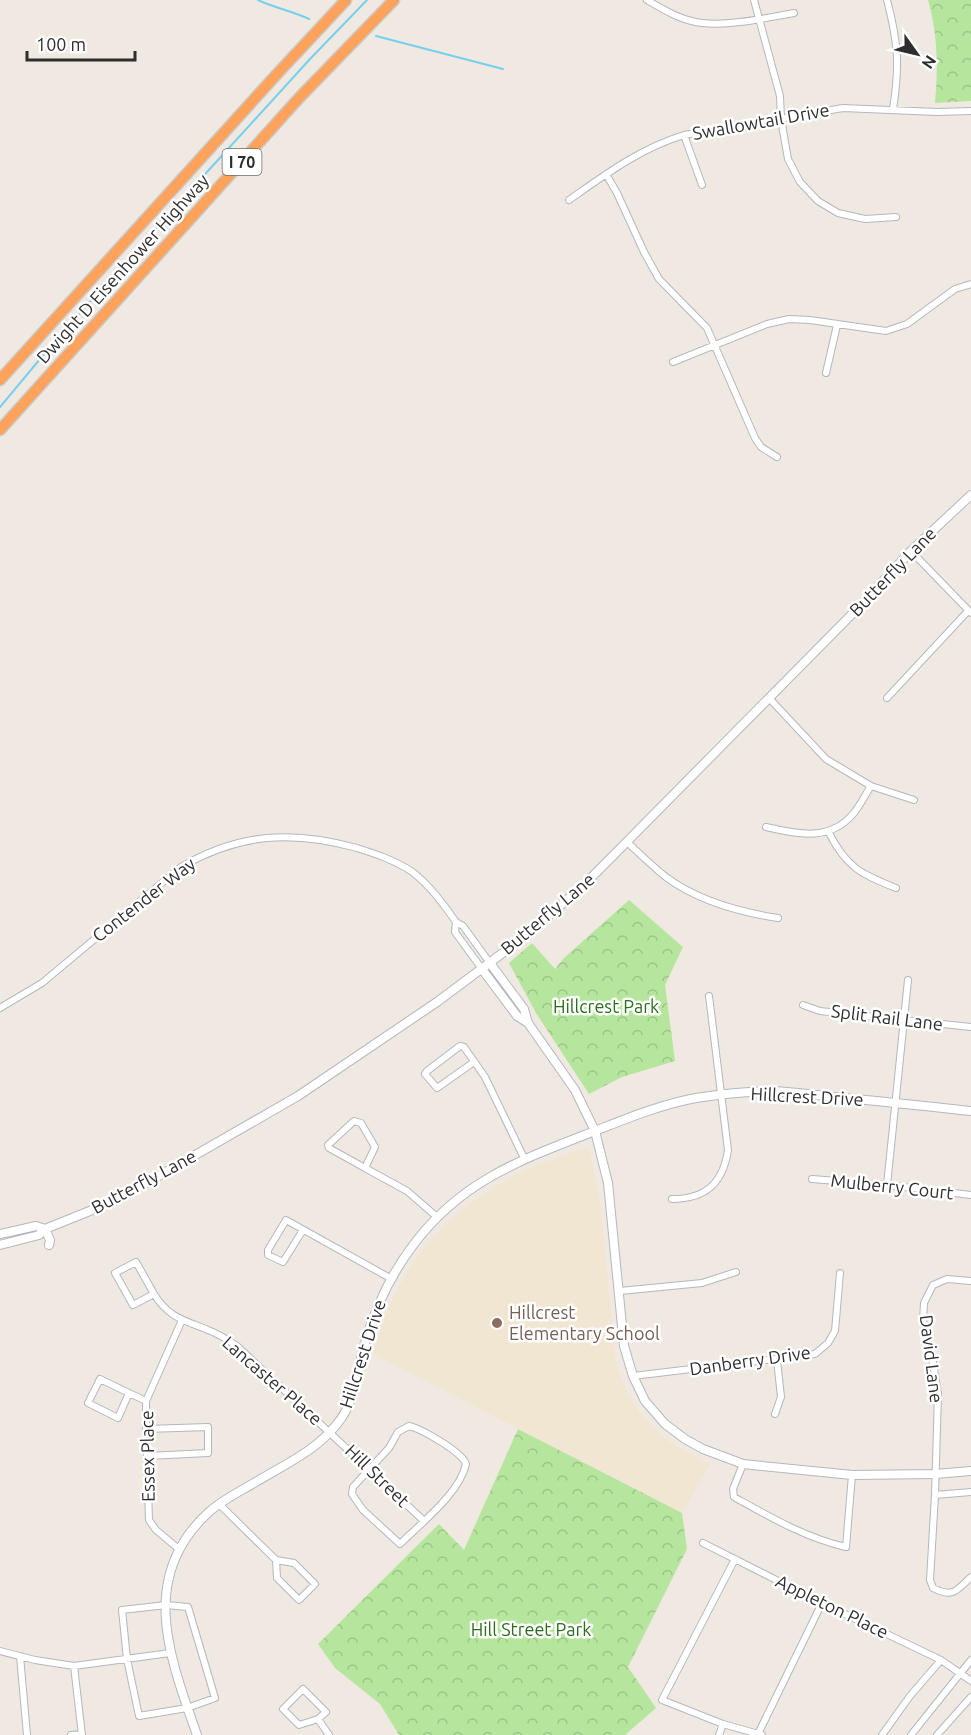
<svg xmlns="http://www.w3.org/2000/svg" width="971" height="1735" font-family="Ubuntu,sans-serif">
<defs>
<pattern id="forest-crowns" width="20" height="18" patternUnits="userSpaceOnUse" patternTransform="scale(1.5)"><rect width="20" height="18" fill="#b6e59e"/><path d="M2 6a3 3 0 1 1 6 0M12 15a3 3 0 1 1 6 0" fill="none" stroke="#9dc588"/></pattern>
</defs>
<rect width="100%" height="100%" fill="#efe9e1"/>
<path fill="#f0e6d1" d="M585 1148 590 1152 600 1202 616 1365 629 1396 639 1412 666 1440 710 1464 682 1513 373 1354 387 1310 401 1283 418 1255 432 1238 463 1208 511 1177 536 1165Z"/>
<path fill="url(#forest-crowns)" d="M928 0H971V101L935 103C938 67 938 35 928 0Z
M629 900 683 947 665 985 675 1061 622 1077 589 1094 536 1013 509 963 532 943 555 969 564 958Z
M518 1429 682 1513 687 1549 628 1667 656 1708 625 1735H399L380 1704 335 1668 318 1644 439 1524 464 1550Z"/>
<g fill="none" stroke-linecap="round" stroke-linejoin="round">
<path stroke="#75cff0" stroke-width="2" d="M258 0C275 8 292 11 309 19
M376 36 503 69
M0 407 55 341 166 217 310 59 367 0"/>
<defs>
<path id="street" d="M647 0C664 10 682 21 702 23 732 26 765 18 794 13
M754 0 780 96 781 119 788 159 800 182 818 201 838 213 865 219 896 217
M887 0C898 42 900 65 893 109
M684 135 702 185
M606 174 617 193 644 252 659 279 707 328 755 438 761 447 777 457
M569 200C606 174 641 148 684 135L843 108 937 112 971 111
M673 362 767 324 789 319 810 320 886 331 907 324 955 289 971 284
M826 373 837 325
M911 551 971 613
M769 698 826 759 871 786 914 800
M887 698 968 611
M766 827C798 834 829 842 853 814 860 806 865 795 871 786
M829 833C847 868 861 874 896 888
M627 842C640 854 652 866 666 877 698 901 739 912 778 918
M456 922 455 932 482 969
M803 1005 820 1011 971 1027
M0 1008 42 983 181 867C239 833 293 830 357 848 376 854 394 860 411 871 429 884 444 905 456 922L463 926 490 963
M474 1062 437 1088 425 1074 427 1071 460 1046 464 1047 485 1077 524 1158
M354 1121 361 1123 375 1147 365 1168 329 1148 328 1145Z
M365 1168 407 1191 437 1217
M812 1179 887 1185 971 1195
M887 1185 908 980
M672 1199C706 1199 723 1183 728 1150L709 996
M303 1230 283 1262 268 1255V1250L286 1220 390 1278
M971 1281 947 1279 933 1285 924 1303 923 1321 931 1350 938 1394 935 1495 930 1580 933 1588C953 1598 956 1591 971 1577
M620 1291 702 1283 736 1272
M154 1294 136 1262 115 1273 133 1305 154 1294C169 1318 184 1320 208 1330 219 1334 228 1340 237 1346L424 1521
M633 1376 815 1354 828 1343 835 1331 840 1273
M129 1393 100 1379 88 1403 118 1418 129 1393 146 1401
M775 1414 781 1397 777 1360
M409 1426C422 1429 462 1452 466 1464 460 1493 421 1523 400 1544L363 1510 352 1494 353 1487 389 1448 398 1432Z
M146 1429 208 1427V1453L148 1456
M743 1464 733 1489 734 1497C770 1517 806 1538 846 1547L852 1475
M935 1495 971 1492
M219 1504 276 1560
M703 1543 822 1603 941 1660 971 1681
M180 1550 156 1530 149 1520 146 1429V1401L182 1320
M735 1559 662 1700 723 1724 762 1735
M276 1560 294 1563 315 1584 299 1600 277 1578Z
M166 1605 188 1607 215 1698 187 1708 139 1716 127 1659 122 1610Z
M0 1651 35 1660 74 1666 170 1653
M20 1656 27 1735
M74 1666 82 1735
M303 1689 326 1712 318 1719 299 1725 283 1709Z
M318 1719 329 1735
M758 1734 822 1603
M71 1735 82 1734
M719 1735 723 1724
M882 1735 910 1696 941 1660
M911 1735 971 1660
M937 1735 971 1697"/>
<path id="secondary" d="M490 963 524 1009 528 1023 575 1090 595 1131 608 1183 624 1346 633 1376 645 1401 665 1424 685 1439 703 1449 743 1464 852 1475 935 1474 971 1471
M482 969 517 1016 528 1023
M45 1229 50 1240 49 1245
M0 1234 36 1226 45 1229
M0 1245 39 1235 45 1229 117 1200 298 1096 437 1002 528 934 586 883 859 607 911 551 971 495
M197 1735C170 1658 137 1577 209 1512 222 1500 239 1492 254 1483 282 1466 316 1451 337 1424 355 1403 357 1372 364 1346 375 1308 390 1275 414 1244 459 1184 515 1162 582 1136 619 1122 657 1105 696 1098 720 1094 744 1092 768 1091 790 1091 812 1095 834 1097 880 1101 925 1106 971 1111"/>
<path id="highway" d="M0 380 277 74 346 0
M0 430 300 97 394 0"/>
</defs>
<use href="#street" stroke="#b4b7c1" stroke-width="8"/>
<use href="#secondary" stroke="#b4b7c1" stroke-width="10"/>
<use href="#highway" stroke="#c9c9c9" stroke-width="13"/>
<use href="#street" stroke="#fff" stroke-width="6"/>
<use href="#secondary" stroke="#fff" stroke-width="8"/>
<use href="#highway" stroke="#ffa35c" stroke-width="10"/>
</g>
<circle fill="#8d6e63" stroke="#fff" stroke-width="2" cx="497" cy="1323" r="6"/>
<g text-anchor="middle" stroke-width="5" stroke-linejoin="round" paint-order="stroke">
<rect fill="#fff" stroke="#6d6d6d" stroke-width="1.5" x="222.5" y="149" width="39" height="26" rx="4.5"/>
<g font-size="16" font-weight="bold" fill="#2e2e2e">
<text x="242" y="168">I 70</text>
</g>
<g font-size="18" fill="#2e2e2e" stroke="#fff">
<text transform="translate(761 122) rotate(-10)" y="6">Swallowtail Drive</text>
<text transform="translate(123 269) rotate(-48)" y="6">Dwight D Eisenhower Highway</text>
<text transform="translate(893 572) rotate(-46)" y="6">Butterfly Lane</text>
<text transform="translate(144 900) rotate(-38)" y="6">Contender Way</text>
<text transform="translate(548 914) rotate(-40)" y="6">Butterfly Lane</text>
<text transform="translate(887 1018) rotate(7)" y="6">Split Rail Lane</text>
<text transform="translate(807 1097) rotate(3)" y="6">Hillcrest Drive</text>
<text transform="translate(144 1182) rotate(-28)" y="6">Butterfly Lane</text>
<text transform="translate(892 1187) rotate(6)" y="6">Mulberry Court</text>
<text transform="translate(363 1354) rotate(-72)" y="6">Hillcrest Drive</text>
<text transform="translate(931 1359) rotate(83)" y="6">David Lane</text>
<text transform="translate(750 1361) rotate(-8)" y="6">Danberry Drive</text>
<text transform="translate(272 1381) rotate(41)" y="6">Lancaster Place</text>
<text transform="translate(148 1456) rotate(-91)" y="6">Essex Place</text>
<text transform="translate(377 1476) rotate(44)" y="6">Hill Street</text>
<text transform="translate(832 1607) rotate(26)" y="6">Appleton Place</text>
</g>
<g font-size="18" fill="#2c6e1b" stroke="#fff">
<text x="606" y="1013">Hillcrest Park</text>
<text x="531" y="1636">Hill Street Park</text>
</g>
<g font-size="18" fill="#785e54" stroke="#fff" text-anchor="start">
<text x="509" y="1319">Hillcrest<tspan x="509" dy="21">Elementary School</tspan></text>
</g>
</g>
<g transform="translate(917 54) rotate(124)" stroke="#ffffff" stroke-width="4.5" paint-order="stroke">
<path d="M0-4.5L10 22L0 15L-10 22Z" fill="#2e2e2e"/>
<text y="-9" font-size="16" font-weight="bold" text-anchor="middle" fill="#2e2e2e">N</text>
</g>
<path d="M27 51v9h108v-9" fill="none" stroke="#2e2e2e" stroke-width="3"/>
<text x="36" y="51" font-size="18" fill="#2e2e2e" stroke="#ffffff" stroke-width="4.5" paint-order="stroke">100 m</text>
</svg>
